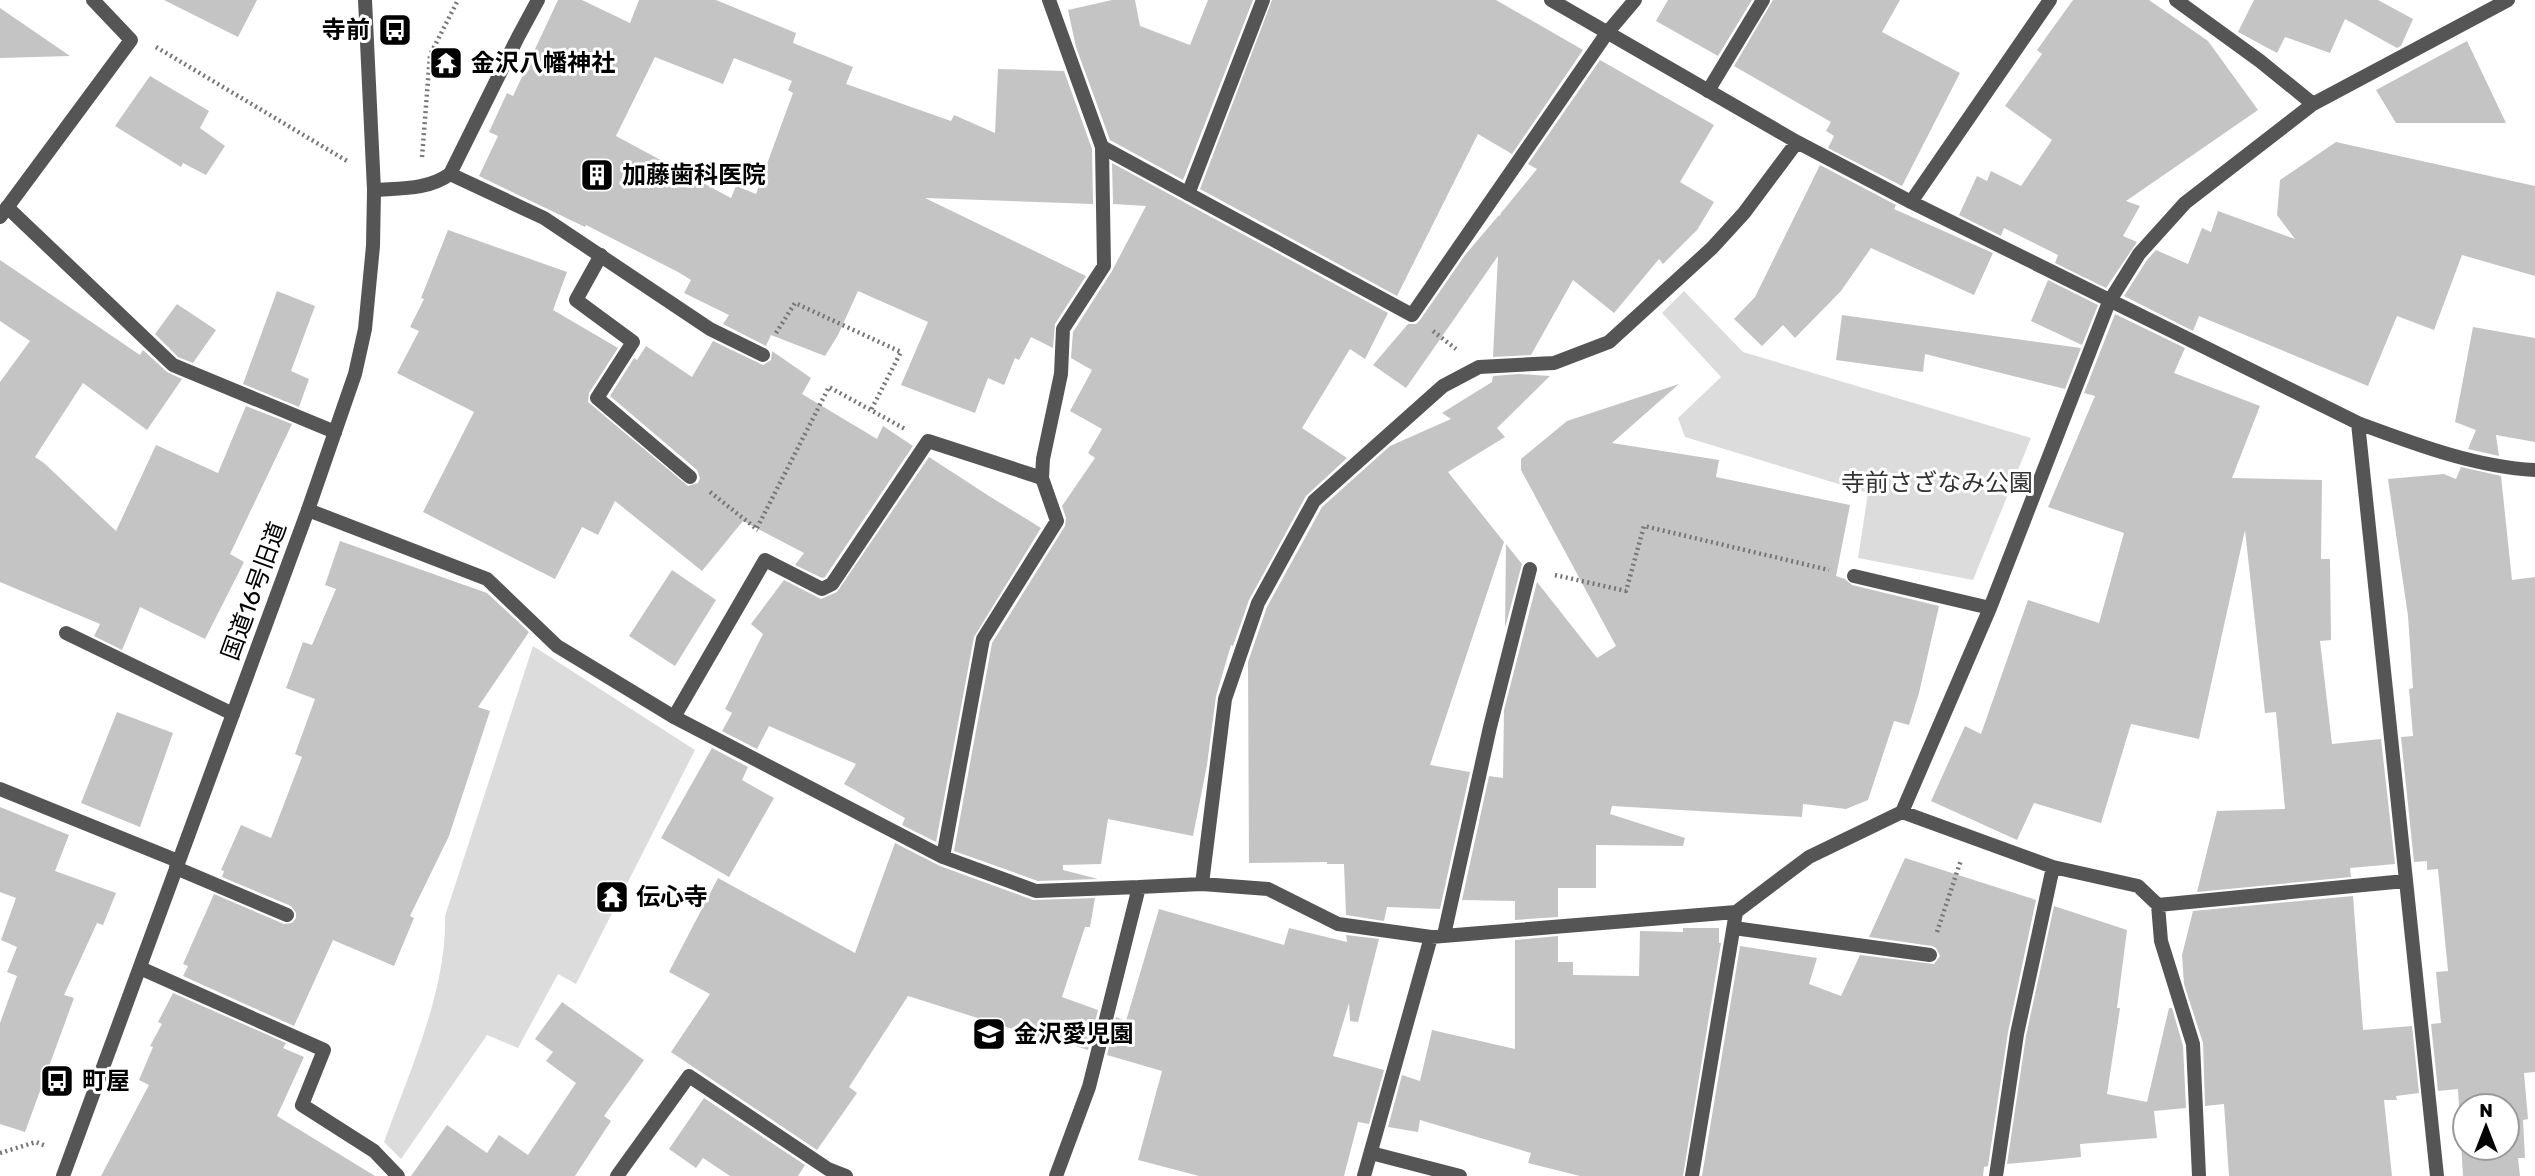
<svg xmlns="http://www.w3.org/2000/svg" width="2535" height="1176" font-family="Rubik,'Noto Sans JP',sans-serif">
<rect width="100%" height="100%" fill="#fff"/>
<path fill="#dcdcdc" d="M1684 291 1743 352 2031 438 1973 580 1858 558 1868 493 1685 437 1678 418 1721 377 1662 313Z
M533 646 695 750 576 984 558 974 518 1048 487 1035 401 1159 384 1142C409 1073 447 990 445 916Z"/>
<path fill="#c4c4c4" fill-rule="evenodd" d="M164 0H257L238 37Z
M558 0H582L630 23 639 0H716L796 33 793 43 853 67 846 84 951 121 954 115 995 133 998 69 1064 71 1092 149 1093 204 925 198 1086 276 1055 324 1053 348 1031 337 1019 360 1015 358 1004 385 988 378 975 413 901 385 928 322 858 291 838 335 825 356 771 335 766 346 723 324 729 315 684 293 691 280 678 272 586 225 585 227 479 176 498 136 489 132 507 93 513 96ZM655 57 723 84 734 58 792 81 788 90 793 93 756 194 736 186 731 198 616 136Z
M1112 0H1135L1140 26 1190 45 1208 0H1253L1183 180 1110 140 1076 47 1068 10Z
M1272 0H1496L1583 50 1512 154 1478 134 1397 296 1200 189Z
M1668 0H1752L1718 56 1656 21Z
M1773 0H1900L1882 32 1960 73 1902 186 1828 148 1834 136 1826 131 1831 122 1734 66Z
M2073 0H2149L2208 41 2258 110 2126 201 2140 206 2123 236 2137 242 2106 288 2055 263 2058 255 2004 228 2001 236 1959 215 1977 176 1987 181 1991 171 2021 186 2052 140 2005 106 2042 54 2037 50Z
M2254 0H2378L2413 19 2401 46 2397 48 2345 19 2330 53 2285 37 2277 53 2238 32Z
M0 8 70 56 0 58Z
M2467 41 2506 123H2396L2376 90Z
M1600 60 1714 125 1680 182 1714 202 1697 230 1663 264 1659 259 1614 313 1573 280 1531 355 1493 357 1498 256 1406 388 1373 365 1408 324H1416L1420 320 1465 255 1499 215 1500 216 1501 213 1537 169 1528 164Z
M150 76 209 111 200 128 225 146 206 175 183 163 181 167 115 126Z
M2336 142 2535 186V276L2462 255 2434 330 2397 316 2368 386 2199 316 2193 331 2124 296 2147 260 2156 250 2188 264 2202 228 2211 232 2218 211 2295 239 2277 215 2280 180Z
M1112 163 1388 313 1365 359 1350 349 1302 428 1347 458 1306 496 1249 600 1233 646 1231 645 1216 696 1207 765 1193 836 1108 819 1101 864 1063 865V870L1098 879 1038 881 954 851 992 643 1065 526 1066 518 1062 506 1095 458 1088 453 1102 429 1070 411 1092 370 1071 358 1073 332 1112 271 1146 206 1113 204Z
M1820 165 1896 205 1894 209 1993 253 1974 295 1871 248 1841 291 1795 338 1783 325 1762 346 1734 319 1755 297Z
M448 230 567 272 553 310 618 348 589 393 588 402 688 486 698 483 700 478 697 470 610 396 634 358 637 360 646 346 692 377 713 341 763 365 771 360 772 351 811 378 802 394 877 439 883 426 913 446 825 577 822 578 795 565 804 553 743 521 702 571 615 501 598 535 582 527 555 579 423 512 474 412 397 373 419 331 410 327 424 299 421 298Z
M0 260 140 355 143 350 167 372 182 379 147 430 83 383 35 457 44 463 116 531 156 445 218 473 246 406 292 424 230 554 244 562 205 639 140 607 122 650 94 636 100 624 0 582V382L30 341 0 321Z
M2048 280 2098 305 2082 345 2031 321Z
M277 291 315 306 291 371 309 379 299 407 243 384Z
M177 304 216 330 193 363 178 357 155 334Z
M2115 314 2185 348 2174 373 2260 406 2232 478 2322 480 2321 559H2330L2331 640 2320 641 2332 744 2381 739 2395 864 2350 868 2351 877 2197 892 2217 811 2285 809 2276 712 2265 713 2245 530 2199 739 2131 724 2101 823 2034 803 2017 840 1931 801 1965 726 1981 734 2028 600 2099 623 2124 533 2048 507 2095 396 2084 393Z
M1842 315 1928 327 2081 348 2065 389 1925 354 1923 372 1836 360Z
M2473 327 2535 338V442L2496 435 2499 456 2468 449 2476 430 2455 422Z
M1519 374 1550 376 1497 428 1505 437 1448 472 1504 542 1430 765 1470 772 1440 909 1387 907 1384 921 1346 915 1344 864H1327V862L1249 863 1248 662 1267 607 1322 507 1390 446 1451 419 1442 413 1492 382 1493 376Z
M1679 384 1612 443 1719 460 1716 477 1850 505 1836 576 1845 579 1852 585 1939 606 1919 693 1909 725 1894 721 1868 800 1846 809 1803 804 1802 817 1612 806 1610 814 1685 838 1683 846 1596 845V888H1558V917L1515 920V901L1462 900 1489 776 1503 778 1504 710 1537 582 1597 658 1616 646 1521 470V459L1567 421Z
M929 457 989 496 1041 528 974 637 936 842 902 825 905 818 844 784 856 764 769 726 757 749 722 731 732 713 725 709 763 634 751 624 784 580 821 599 837 592Z
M2461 467 2501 476 2512 580 2535 577V1072L2524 1073 2528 1119 2523 1120 2525 1158H2518L2520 1176H2463L2458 1089 2438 1091 2431 1024 2441 1023 2436 972 2448 971 2438 869 2427 870V861L2414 862 2401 737 2413 736 2409 689 2413 688 2408 616 2388 479 2444 474 2456 479ZM2465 1106H2507V1148H2465Z
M340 541 487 593 529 632 478 707 490 711 449 836 410 916 414 918 394 966 333 940 294 1026 183 976 188 966 183 964 214 894 284 924 292 923 296 918V913L291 906 222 877 224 871 221 870 241 825 271 838 302 757 295 754 315 699 286 688 303 642 312 645 336 589 325 585Z
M1506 544 1522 564 1505 628Z
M672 570 716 600 675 666 629 636Z
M117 712 173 733 140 827 81 803Z
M712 748 748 767 742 780 774 798 729 877 661 838Z
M0 807 69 835 55 871 116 893 103 925 97 923 64 995 74 998 25 1132 0 1124V1023L17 976 7 972 17 947 1 940 16 898 0 892Z
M895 843 940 866 1033 900 1095 898 1090 927H1085L1062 997 1098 1010 1088 1050 1060 1041V1044L908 996 849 1087 857 1093 817 1150 671 1052 710 994 669 972 718 878 855 953Z
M1905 858 2036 900 2008 1032 1988 1166 1984 1167 1983 1176H1702L1740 946 1817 958 1809 984 1841 996 1860 955 1934 964 1940 956 1936 948 1932 946 1869 937Z
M2353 896 2363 1030 2412 1026 2419 1093 2396 1096 2397 1100H2384L2392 1176H2229L2224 1104 2205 1106 2203 1043 2184 984 2182 955 2193 911Z
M2054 906 2127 930 2117 1008H2120L2107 1094 2147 1102 2169 1008H2172L2183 1046 2186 1108 2154 1111 2157 1138 2080 1144 2081 1157 2007 1164 2026 1036Z
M1159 909 1284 945 1289 928 1347 942 1346 935 1379 939 1358 1022 1350 1021 1349 1003 1333 1056 1384 1070 1369 1124 1358 1122 1344 1176H1199L1138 1160 1162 1071 1107 1055 1116 1017 1126 1021Z
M1683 928H1719V943H1721L1683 1176H1580L1528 1163 1531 1153 1420 1120 1418 1132 1388 1127 1402 1075 1420 1081 1432 1030 1515 1049V940L1558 936V962H1573V975L1639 976 1640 931 1683 932Z
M173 993 286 1043 283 1048 304 1057 277 1116 375 1176H101L149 1085 139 1080 153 1047 150 1046 162 1024 158 1022Z
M562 1002 644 1060 604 1116 611 1121 575 1176H411L447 1125 487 1153 499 1135 528 1155 576 1083 546 1061 553 1052 535 1039Z
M704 1098 805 1165 798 1176H730L703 1158 696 1168 669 1149Z"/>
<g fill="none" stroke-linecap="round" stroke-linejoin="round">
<path stroke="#777" stroke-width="4.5" stroke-dasharray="2 3.5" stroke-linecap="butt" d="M156 47 347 161
M422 157 430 55 458 0
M1433 331 1456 349
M776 333 795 303 901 352 871 410
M710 492 758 530
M757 528 829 387 905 429
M1555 575 1626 591 1644 526 1829 570
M1937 932 1961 860
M0 1153 36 1142 46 1146"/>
<path stroke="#555" stroke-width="14" d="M1708 91 1763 0
M1102 147 1412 315 1607 33
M1188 194 1263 0
M7 207 173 365 335 432
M601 255 576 300 633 342 597 398 690 477
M66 633 233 714
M674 717 765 560 822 589 832 584 928 441 1042 478
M0 789 178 861
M176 868 287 915
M1734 928 1930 955
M140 968 324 1050 302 1105 374 1151 398 1176
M1371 1153 1460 1176
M617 1176 689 1076 828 1169 846 1176"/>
<path stroke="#555" stroke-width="14" d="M1551 0 1797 142 1911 202 2358 423C2415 444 2475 467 2535 470
M2176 0 2260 61 2313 104
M1607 33 1635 0
M450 174 544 218 710 329 763 355
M374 190C400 188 428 190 450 174L518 37 538 0
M1911 202 2050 0
M0 217 131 40 93 0
M2358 423 2437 1176
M308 510 487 579 557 646 674 717 943 857 1036 891 1139 887 1089 1087 1056 1176
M1854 576 1990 608
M1902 812 1990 608 2109 302 2139 254 2185 203 2313 104 2508 0
M943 857 983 639 1057 521 1042 478 1043 459 1061 374 1063 329 1104 266 1102 147 1049 0
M1202 884 1225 699 1258 603 1314 501 1443 386 1479 367 1554 363 1609 342 1712 248 1744 213 1797 142
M1139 887 1202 884 1268 889 1338 924 1431 937 1736 912 1809 857 1902 812 2053 867 2138 886 2158 905 2161 941 2193 1044 2199 1176
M2158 905 2405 881
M1444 935 1490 727 1530 569
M1364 1176 1431 937
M1692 1176 1736 912
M1996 1176 2017 1034 2053 867"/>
<path stroke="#555" stroke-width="14" d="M63 1176 308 510 355 374 365 329 373 246 374 190 365 0"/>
</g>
<defs>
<symbol id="bus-square" viewBox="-11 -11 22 22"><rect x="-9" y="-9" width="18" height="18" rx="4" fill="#000" stroke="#fff"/><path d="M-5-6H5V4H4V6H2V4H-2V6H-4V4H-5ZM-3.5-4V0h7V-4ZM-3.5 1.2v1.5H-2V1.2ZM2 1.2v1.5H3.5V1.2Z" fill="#fff"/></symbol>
<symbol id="temple-square" viewBox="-11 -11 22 22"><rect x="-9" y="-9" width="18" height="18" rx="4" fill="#000" stroke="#fff"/><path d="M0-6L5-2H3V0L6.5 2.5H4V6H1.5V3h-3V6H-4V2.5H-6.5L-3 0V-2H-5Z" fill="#fff"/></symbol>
<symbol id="building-square" viewBox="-11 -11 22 22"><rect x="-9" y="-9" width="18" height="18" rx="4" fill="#000" stroke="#fff"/><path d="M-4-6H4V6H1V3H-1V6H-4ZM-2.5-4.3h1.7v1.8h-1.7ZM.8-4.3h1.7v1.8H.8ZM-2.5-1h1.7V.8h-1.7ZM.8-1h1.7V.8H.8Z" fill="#fff"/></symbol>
<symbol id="school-square" viewBox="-11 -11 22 22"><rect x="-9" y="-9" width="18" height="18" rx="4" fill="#000" stroke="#fff"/><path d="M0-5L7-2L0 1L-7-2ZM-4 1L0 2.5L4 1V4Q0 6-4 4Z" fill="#fff"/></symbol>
</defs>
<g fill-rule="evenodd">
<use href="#bus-square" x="376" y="11" width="38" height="38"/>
<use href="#temple-square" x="427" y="44" width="38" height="38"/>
<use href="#building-square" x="578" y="156" width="38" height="38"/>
<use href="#temple-square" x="593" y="878" width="38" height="38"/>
<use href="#school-square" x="970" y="1015" width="38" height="38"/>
<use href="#bus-square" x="38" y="1062" width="38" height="38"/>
</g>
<g text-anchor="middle" stroke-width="6" stroke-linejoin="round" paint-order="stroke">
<g font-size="24" font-weight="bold" fill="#000" stroke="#fff" text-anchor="start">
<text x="370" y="38" text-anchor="end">寺前</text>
<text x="471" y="71">金沢八幡神社</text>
<text x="622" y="183">加藤歯科医院</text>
<text x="636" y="905">伝心寺</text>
<text x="1014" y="1042">金沢愛児園</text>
<text x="82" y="1089">町屋</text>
</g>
<g font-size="24" fill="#333" stroke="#fff">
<text x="1937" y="491">寺前さざなみ公園</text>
</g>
<g font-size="24" fill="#000" stroke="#fff">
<text transform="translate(254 591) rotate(-70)" y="8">国道16号旧道</text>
</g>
</g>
<g transform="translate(2486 1127)"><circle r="33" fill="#ffffff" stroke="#999999" stroke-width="2"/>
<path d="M0-5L12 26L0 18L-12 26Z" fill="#000000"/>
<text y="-10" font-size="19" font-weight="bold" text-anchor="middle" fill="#000000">N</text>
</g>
</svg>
